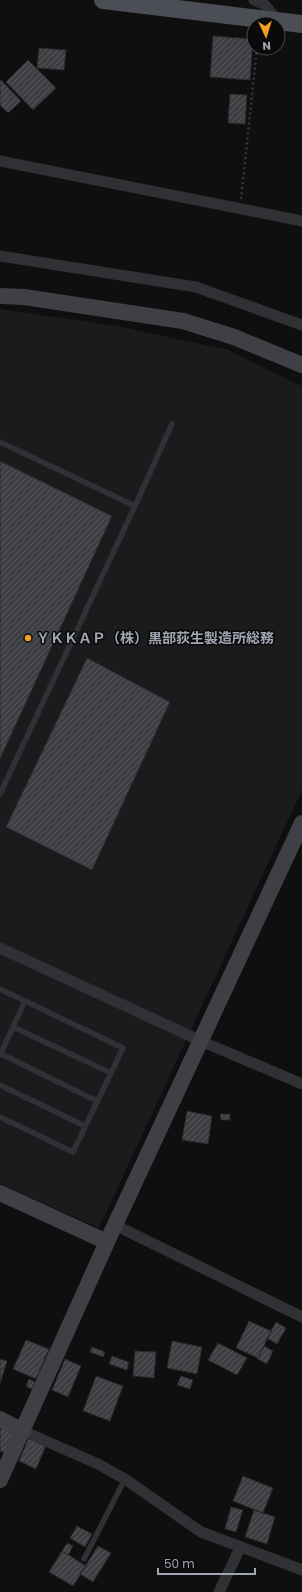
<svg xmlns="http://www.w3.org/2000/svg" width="302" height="1592" font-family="Poppins,'Noto Sans JP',sans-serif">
<defs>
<pattern id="building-hatch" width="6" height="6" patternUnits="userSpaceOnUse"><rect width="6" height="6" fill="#3e3f43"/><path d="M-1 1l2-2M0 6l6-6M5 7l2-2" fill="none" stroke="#57585c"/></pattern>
</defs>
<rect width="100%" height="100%" fill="#0f0f10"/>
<path fill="#1b1b1d" d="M0 309 117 326 228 350 302 386V790L99 1228 0 1184Z"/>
<path fill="url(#building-hatch)" stroke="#29292c" d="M213 36 253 39 250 80 210 77Z
M39 48 66 50 64 70 37 68Z
M28 60 56 88 33 110 6 82Z
M0 79 21 101 8 113 0 105Z
M230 94 247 95 245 124 228 123Z
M0 461 112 516 0 759Z
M87 658 170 702 92 870 6 827Z
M187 1111 212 1116 208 1144 182 1140Z
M220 1114H230V1120H221Z
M249 1321 271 1331 258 1358 236 1348Z
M276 1322 286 1328 277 1344 267 1338Z
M26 1340 49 1349 36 1379 13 1369Z
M172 1341 202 1347 197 1374 167 1368Z
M218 1343 247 1358 237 1375 208 1360Z
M264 1346 273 1351 267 1364 257 1359Z
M92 1347 105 1352 103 1357 90 1352Z
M135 1351 156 1352 154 1378 133 1376Z
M112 1356 129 1362 127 1370 109 1364Z
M0 1359 7 1361 0 1384Z
M65 1359 81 1366 68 1397 52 1390Z
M96 1376 123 1386 110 1421 83 1411Z
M181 1376 193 1380 190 1389 177 1385Z
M29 1379 35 1382 32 1389 26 1386Z
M2 1426 15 1431 6 1453 0 1451V1431Z
M29 1437 46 1445 36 1469 19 1461Z
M243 1476 273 1488 263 1513 233 1501Z
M231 1507 243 1510 236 1532 225 1529Z
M254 1510 275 1517 267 1544 245 1537Z
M77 1526 92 1534 85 1547 70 1538Z
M67 1543 73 1546 68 1555 62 1551Z
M98 1546 111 1553 93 1582 80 1574Z
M62 1551 86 1566 73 1586 49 1572Z"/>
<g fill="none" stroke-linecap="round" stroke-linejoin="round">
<path stroke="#36383c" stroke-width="2.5" stroke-dasharray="2 3" stroke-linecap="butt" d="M241 199 257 48"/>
<path stroke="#303135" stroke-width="5.5" d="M0 442 135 506 0 794
M135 506 172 424
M0 989 123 1048 73 1152 0 1117
M13 1027 111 1073
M1 1054 97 1101
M0 1055 25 1001
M0 1085 85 1126
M84 1559 125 1479"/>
<path stroke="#303135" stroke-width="11" d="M254 0 265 5 278 21
M0 161 302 221
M0 256 196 287 302 325
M0 948 201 1041 302 1084
M115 1225 302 1317
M23 1431 98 1464 125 1479 201 1532 302 1570
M219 1592 240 1548"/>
<path stroke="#3e4045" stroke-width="16" d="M0 296 24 297 183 321 234 337 302 365
M0 1193 107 1242
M0 1419 23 1431
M0 1480 107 1242 302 823"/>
<path stroke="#4c4e55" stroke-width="18" d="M103 0 302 24"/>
</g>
<circle fill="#f59f22" stroke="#0a0a0b" stroke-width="1.5" cx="28" cy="638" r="4"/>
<g text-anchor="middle" stroke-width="3" stroke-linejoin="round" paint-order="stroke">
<g font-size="14" font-weight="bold" fill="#a0a7b2" stroke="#0a0a0b" text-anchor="start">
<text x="36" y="643">ＹＫＫＡＰ（株）黒部荻生製造所総務</text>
</g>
</g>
<g transform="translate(266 36) rotate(176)"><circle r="19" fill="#0a0a0b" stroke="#46494e"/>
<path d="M0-3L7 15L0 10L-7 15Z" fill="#f59f22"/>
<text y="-6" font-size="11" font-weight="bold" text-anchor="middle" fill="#a0a7b2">N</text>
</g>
<path d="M158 1568v6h97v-6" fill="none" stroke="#a0a7b2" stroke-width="2"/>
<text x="164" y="1568" font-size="12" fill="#a0a7b2" stroke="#0a0a0b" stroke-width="3" paint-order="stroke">50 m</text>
</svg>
